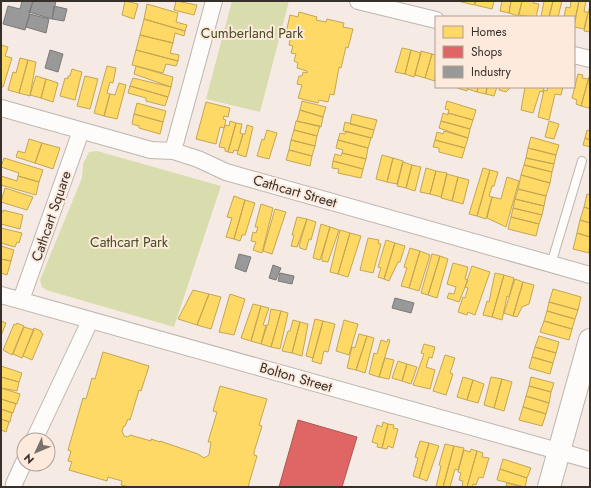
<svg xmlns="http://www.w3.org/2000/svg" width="591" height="488" font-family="Jost,sans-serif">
<rect width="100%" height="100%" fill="#f5ebe4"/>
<path fill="#d9dcac" d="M232 1H289L260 112 206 99Z
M97 151 221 186 174 327 46 290 42 287 40 280 82 178 83 164 89 152Z"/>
<path fill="#ffd966" stroke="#c3a654" d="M125 1 138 4 134 19 122 15Z
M176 1 197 5 194 15 174 10Z
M458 1H475L474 5Z
M476 1H494L492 9 475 5Z
M502 1H511L509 13 500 11Z
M511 1H522L518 16 509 13Z
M522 1H534L533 3 539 4 536 17 519 15Z
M544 1H553L549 17H541Z
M553 1H562L558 17H549Z
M571 1H579L574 24V17H564L566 7 570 8Z
M579 1H586L584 12H588L584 29 574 27Z
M147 4 178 13 176 22 187 25 185 31 144 19Z
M590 5V32L584 31Z
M299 12 317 17 316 20 326 22 327 19 344 23 343 27 353 29 348 48 346 47 341 68 339 67 334 95 330 94 328 102 319 100 318 103 298 98 302 85 297 84 299 76H302L303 72 307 73V71L297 68 298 63 294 61 296 54 291 53 293 46 289 45 291 35 286 33 290 15 298 17Z
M144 19 185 31 184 36 175 33 173 43 140 35Z
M140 35 173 43 170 53 179 55 178 61 136 50Z
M1 45 8 47 5 56 12 58 3 87H1Z
M402 48 411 50 405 74 395 72Z
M136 50 178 61 176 66 166 64 163 73 132 65Z
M411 50 421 53 414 77 405 74Z
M421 51 432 54 425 78 415 75Z
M432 54 436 55 435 81 425 78Z
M20 58 28 60 19 93 8 90 13 72 16 73Z
M28 60 36 62 30 96 19 93Z
M107 66 116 68 113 83 110 82 107 93 110 94 104 116 94 113Z
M136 66 173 77 171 87 134 74Z
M72 69 82 72 75 100 60 96 65 78 68 79V76H70Z
M578 74 583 75 582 78 587 79 589 77 581 106 576 104 577 100 572 98Z
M36 76 46 79 41 98 30 95Z
M85 76 98 79 90 109 77 106Z
M589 77 590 104 589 108 581 106Z
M133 78 171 87 168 97 130 86Z
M46 79 58 83 53 102 41 98Z
M119 83 126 85 117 119 104 116 110 94 115 95Z
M130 86 168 97 165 106 146 101V98L128 93Z
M458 87H468L467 91 457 88Z
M468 87H478L477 92 468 89Z
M478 87H487L486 94 477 92Z
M487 87H497L494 96 486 94Z
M500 87H511L506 92 499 90Z
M525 87H544L543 92 540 91 533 113 521 110Z
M548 87H563L561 95 555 94 549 120 538 117 544 90 547 91Z
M302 101 326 107 323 117 300 110Z
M447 101 476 110 473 120 448 113 449 110 445 109Z
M206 102 230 108 228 117 224 116 223 119 226 120 224 128 220 127 216 144 196 139Z
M137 103 166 111 163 122 134 114Z
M300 110 323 117 321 127 297 121Z
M443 113 448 115V113L473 120 470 129 441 121Z
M134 114 163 122 160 134 139 128V126L132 124Z
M352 114 377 120 374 130 350 124Z
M230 121 236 123 228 152 225 151V148L219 147 224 128 226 125 229 126Z
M296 121 320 126 317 136 294 130Z
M441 121 470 129 468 138 439 128Z
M549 121 559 124 554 139 545 137Z
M345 122 374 130 372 138 343 131Z
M236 123 242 124 240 133 243 134 238 151 234 150 233 153 228 152Z
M247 125 253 127 246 157 237 154 243 134H245Z
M267 130 277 133 269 159 257 156 262 139 264 140Z
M294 130 317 136 315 146 291 140Z
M587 130 590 131V140L585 138Z
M346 131 371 138 368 148 338 140 340 133 345 134Z
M444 131 468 138 465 148 435 140 437 132 443 134Z
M531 137 559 145 556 155 528 148Z
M585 138 590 140V147L583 145Z
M29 139 42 143 35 163 16 157 18 151 25 153Z
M291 140 315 146 312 156 289 150Z
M338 140 368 148 366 159 342 153 343 150 336 148Z
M435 140 465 148 462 158 439 152V148L433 147Z
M42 143 60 148 53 169 35 163Z
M528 148 556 155 554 164 526 158Z
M289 150 312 156 310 166 286 160Z
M342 153 366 159 363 169 333 161 335 154 341 156Z
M382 155 393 158 387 182 376 179Z
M4 158 43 170 39 182 18 176 19 173 1 167Z
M393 158 403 161 397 184 387 182Z
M526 158 554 164 552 172 524 165Z
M333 161 363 169 361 178 338 173 339 169 332 168Z
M403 162 412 165 406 188 397 186Z
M412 165 421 167 415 191 406 188Z
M524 165 552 172 550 183 521 175Z
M426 168 436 171 430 194 420 192Z
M483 168 490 170 477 216 469 214Z
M490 170 498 172 494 186H492L489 196 492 197 486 219 477 216Z
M436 171 447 173 441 197 430 194Z
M447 174 458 177 452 201 441 198Z
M521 175 550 183 546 196 518 189Z
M1 176 17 181 18 176 39 182 36 195 1 185Z
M458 177 469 180 463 204 452 201Z
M507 177 519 181 506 227 487 218 492 197 501 199Z
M5 188 33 197 27 210 1 202Z
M518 189 546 196 544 206 515 199Z
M587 194 590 195V209L584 207Z
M234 196 245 200 234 239 226 237 232 218 227 217Z
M515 199 544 206 542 215 513 208Z
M245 200 255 203 245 235H242L240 241 234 239Z
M261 204 273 208 262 253 253 250 256 242 251 241 253 232 256 233 258 227H255Z
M584 207 590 209V223L580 220Z
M513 208 542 215 539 224 511 217Z
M275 209 286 212 272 254 263 251Z
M3 210 23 215 20 229 1 224V211L3 212Z
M297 217 307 219 297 247 291 246 294 235H292Z
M511 217 539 224 536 236 508 229Z
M307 219 316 222 311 240 309 239 306 250 300 248 299 246Z
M580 220 590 223V237L577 233Z
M321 224 330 227 320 260 313 258Z
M330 227 339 230 328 262 322 261V256Z
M1 228 22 233 19 243 17 242 15 247 1 243Z
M340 230 350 233 338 274 330 272Z
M350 233 361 236 348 277 338 274Z
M577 233 590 237 589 253 573 249Z
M368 238 379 240 378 243 381 244 373 273 360 270Z
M386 240 395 243 384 279 378 277 381 268 378 267Z
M395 243 405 246 400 262H398L389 281 384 279Z
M1 246 14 250 11 261 1 259Z
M410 248 420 251 409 288 401 286 407 268 404 267Z
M420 251 430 255 419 291 409 288Z
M432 254 440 256 428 295 421 293Z
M440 256 448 259 437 298 428 295Z
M1 259 11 261 7 275 1 273Z
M453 263 468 267 465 279 468 280 459 302 447 298 449 293 454 294 456 287 447 284Z
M472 266 490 272 475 315 468 312 467 315 458 312 463 297 465 298 468 288 465 287Z
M495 273 504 275 492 317 483 315 487 301 489 302Z
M504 275 514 278 509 297 507 296 502 320 492 317Z
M515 279 523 282 513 316 504 313Z
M523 282 534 285 529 304 522 307 517 317 513 316Z
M553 289 581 297 578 310 549 302Z
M193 290 209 294 197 325 178 319Z
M209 294 221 297 211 329 197 325Z
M230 294 245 299 234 335 219 332Z
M549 302 578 310 575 319 547 311Z
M253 304 261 306 251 341 241 338Z
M261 306 269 308 263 325 267 326 261 344 251 341Z
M271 309 281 311 271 347 261 344 266 325H268Z
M281 311 288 313 280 349 271 347Z
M547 311 575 319 572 329 544 321Z
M315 319 323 321 313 358 306 356Z
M293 320 300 322 292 353 282 351 288 331H290Z
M344 320 358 324 349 355 336 351Z
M1 321 6 323 1 336Z
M323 321 335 324 328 352 324 351 321 364 312 361Z
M544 321 572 329 569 340 540 332Z
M300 322 308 324 302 356 292 353Z
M17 323 24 326 12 355 3 350 14 324 16 325Z
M24 327 34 330 22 358 13 354Z
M34 328 41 331V333L43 334 32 360 23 356Z
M359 334 367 336 356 370 347 368 352 347 355 348Z
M367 336 374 338 365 373 356 370Z
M539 336 559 342 556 353 535 347Z
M388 339 390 340 379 377 369 374 374 353 377 354 381 340 387 342Z
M424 344 435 347 432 358 429 357 426 367 435 370 430 389 413 385 424 354 421 353Z
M535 347 556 353 553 363 532 357Z
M103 352 149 366 141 391 139 390 130 420 128 419 125 426 123 427 122 431 124 436 128 437 130 435 151 441V439L160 442V441L198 454 204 458 209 455 211 442H208L217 412 213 411 220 386 267 399 259 425 262 426 254 452V455L257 456 248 487H130L121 485 122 481 108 477 107 481 69 470 72 462 68 461 71 451 68 450 83 398 86 399 92 378 95 379Z
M445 355 455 358 450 373 453 374 446 395 433 391Z
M532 357 553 363 550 374 529 368Z
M385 358 394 360 389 379 379 377Z
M398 361 407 364 402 381 392 378Z
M407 364 417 367 411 384 402 381Z
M1 366 22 373 19 382 1 377Z
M1 377 19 382 17 391 1 388Z
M463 377 473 380 467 400 457 397Z
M491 377 502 379 494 408 484 405Z
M531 377 554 383 551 392 529 386Z
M502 379 512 382 504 411 494 408Z
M473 380 484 384 478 403 467 400Z
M529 386 551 392 549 403 526 396Z
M1 388 20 394 17 404 1 399Z
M526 396 549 403 546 414 523 407Z
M1 399 16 404 13 413 1 409Z
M523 407 546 414 542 426 519 420Z
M1 409 12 413 10 422 1 419Z
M1 419 9 422 6 432 1 430Z
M383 422 388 424 382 448 377 447 378 444 372 442 377 425 382 427Z
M388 424 394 425 393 428 398 429 393 448 388 446 387 449 382 448Z
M420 441 429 443 419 478 413 476 418 458 415 457Z
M429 443 439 446 427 481 419 478Z
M445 444 454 446 443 487H436L441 466 439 465Z
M454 446 464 448 458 470 455 469 450 487H443Z
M471 449 477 451 467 487H462L463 481 459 480 461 473 458 472 464 450 470 452Z
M477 451 483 453 482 457 489 458 483 478 479 477 476 485 473 484 472 487H467Z
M503 459 531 468 527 478 500 469Z
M500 469 527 478 525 487 497 480Z
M507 483 521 487 506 486Z"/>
<path fill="#e06666" stroke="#ad5654" d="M298 420 357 437 342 487H279Z"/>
<path fill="#999" stroke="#7b7978" d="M22 1H33L25 30 3 24 8 6 20 9Z
M33 1H56L52 19 29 12Z
M54 6 67 9 64 21 52 19Z
M30 14 49 19 46 33 26 27Z
M50 50 63 54 58 72 45 68Z
M239 254 251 257 246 272 235 268Z
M273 265 281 268 276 280 269 278Z
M280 273 294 276 292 284 278 281Z
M395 298 414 303 411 313 392 308Z"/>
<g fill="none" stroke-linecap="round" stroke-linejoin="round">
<defs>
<path id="lane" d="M551 264 582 161"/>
<path id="street" d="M358 1 436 20
M574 55 590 59
M1 108 151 150 173 151 198 159 226 172 590 275
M173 151 214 1
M1 295 590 460
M21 300 81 131
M34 440 90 321
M14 484 24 462"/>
<path id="secondary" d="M549 487 590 340"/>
</defs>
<use href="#lane" stroke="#bdb5af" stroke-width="10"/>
<use href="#street" stroke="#bdb5af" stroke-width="18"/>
<use href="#secondary" stroke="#bdb5af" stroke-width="24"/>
<use href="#lane" stroke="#fefcfb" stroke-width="8"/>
<use href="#street" stroke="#fefcfb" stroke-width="16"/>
<use href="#secondary" stroke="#fefcfb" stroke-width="22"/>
</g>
<g text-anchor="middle" stroke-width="4" stroke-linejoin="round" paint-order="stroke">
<g font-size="14" fill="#454b22" stroke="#fdeadc">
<text x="252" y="38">Cumberland Park</text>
<text x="129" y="247">Cathcart Park</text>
</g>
<g font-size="14" fill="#362f2a" stroke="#fdeadc">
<text transform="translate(295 191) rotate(16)" y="5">Cathcart Street</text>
<text transform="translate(51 216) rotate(-71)" y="5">Cathcart Square</text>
<text transform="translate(296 377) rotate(16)" y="5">Bolton Street</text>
</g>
</g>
<rect width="591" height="488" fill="none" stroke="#362f2a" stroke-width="4"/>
<rect x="435" y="16" width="140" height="72" fill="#fdeadc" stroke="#ad9f95"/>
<rect x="443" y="26" width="20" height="12" fill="#ffd966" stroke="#ad9f95"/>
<text x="471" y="36" font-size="12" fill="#362f2a">Homes</text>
<rect x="443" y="46" width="20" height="12" fill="#e06666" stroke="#ad9f95"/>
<text x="471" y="56" font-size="12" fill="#362f2a">Shops</text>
<rect x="443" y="66" width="20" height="12" fill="#999999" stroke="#ad9f95"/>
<text x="471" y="76" font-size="12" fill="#362f2a">Industry</text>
<g transform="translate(36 452) rotate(226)"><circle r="19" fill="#fdeadc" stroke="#ad9f95"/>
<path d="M0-3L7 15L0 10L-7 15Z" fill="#79716b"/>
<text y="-6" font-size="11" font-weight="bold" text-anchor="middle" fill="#362f2a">N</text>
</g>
</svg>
